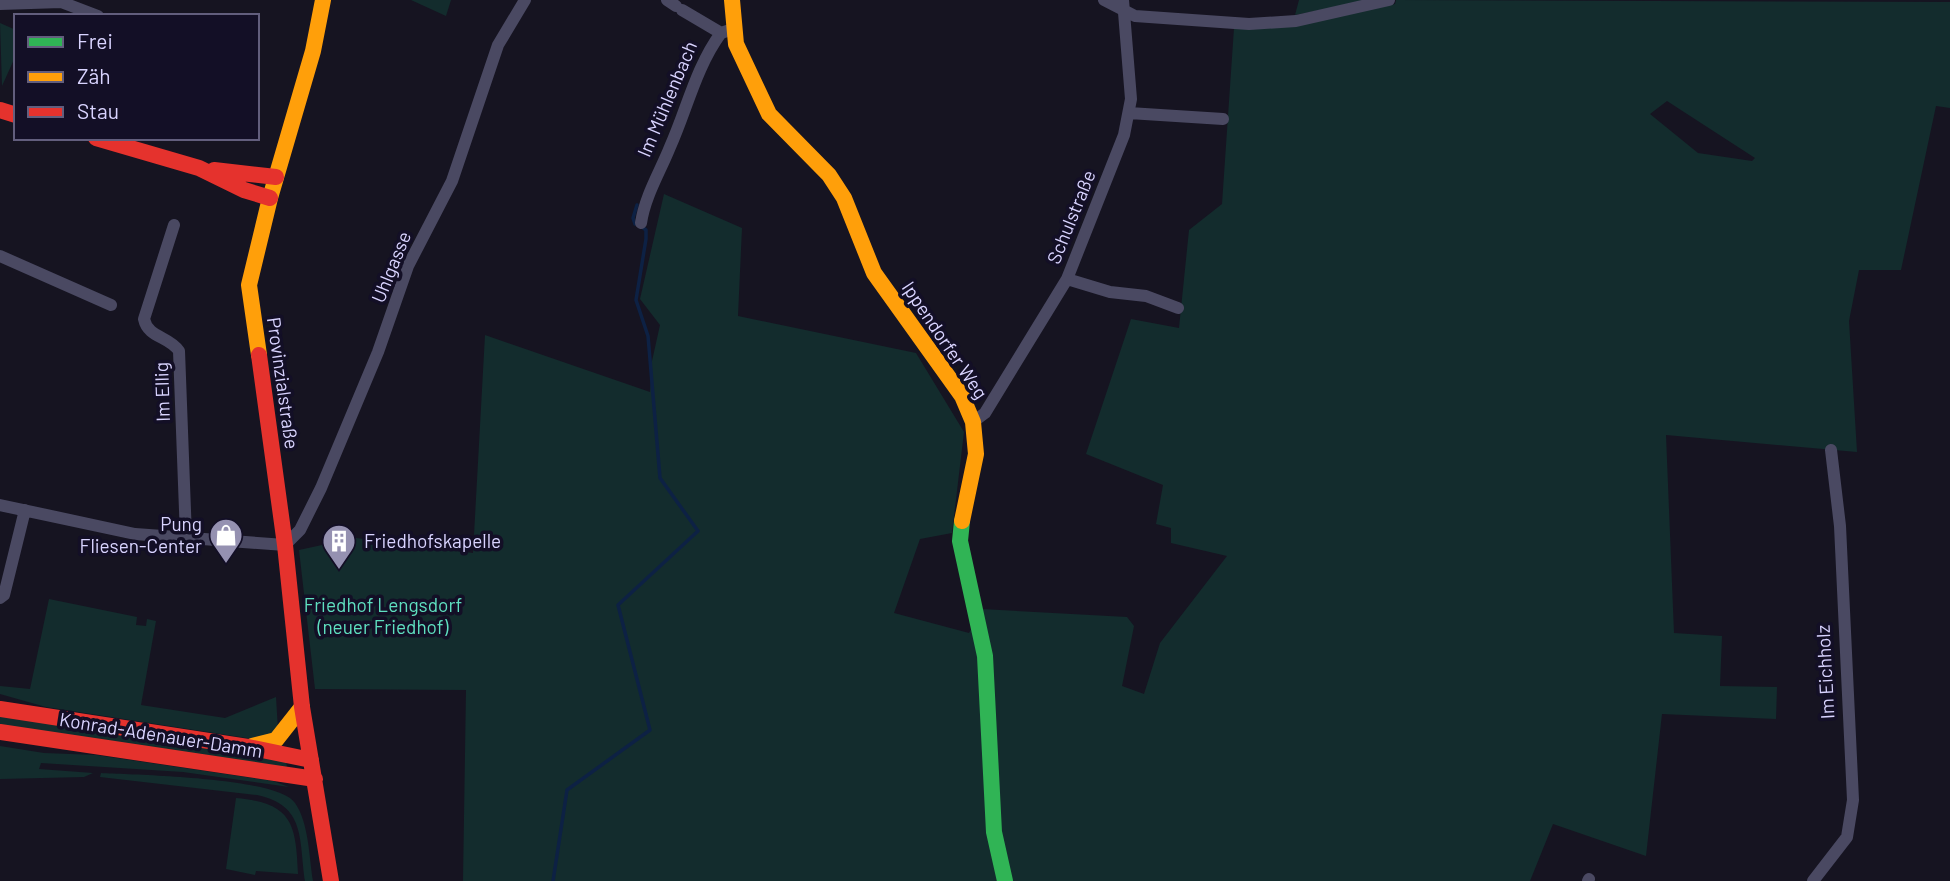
<svg xmlns="http://www.w3.org/2000/svg" width="1950" height="881" font-family="Barlow,sans-serif">
<rect width="100%" height="100%" fill="#161421"/>
<path fill="#132c2d" fill-rule="evenodd" d="M411 0H451L446 16Z
M1299 0H1371L1295 15Z
M1396 0 1950 2V108L1936 106 1901 270H1859L1849 321 1857 452 1666 435 1674 633 1722 636 1720 686 1777 687 1776 719 1662 714 1646 856 1553 824 1530 881H463L466 690 315 689 299 550 322 545 325 534 473 553 485 335 650 392 652 361 660 325 640 299 664 194 742 228 738 316 916 353 964 432 952 533 920 539 894 613 969 633 982 609 1127 617 1134 626 1122 686 1144 694 1160 643 1227 556 1171 543V528L1156 524 1163 485 1086 454 1131 319 1179 328 1189 230 1222 204 1234 28 1305 23 1395 4ZM1667 101 1755 158 1752 161 1698 153 1650 114Z
M0 23 16 30V55L2 86Z
M49 599 137 617 136 625 146 626 147 619 156 621 141 705 225 718 276 697 278 730 259 740 46 707 0 694V686L30 689Z
M0 716 286 759 287 768 0 725Z
M0 746 44 753 96 755 273 781 289 787 183 772 41 763 39 769 93 773 84 777 0 779Z
M101 773C136 775 277 777 295 803 309 823 309 857 313 881H305C299 840 306 805 257 795L100 777Z
M236 798C292 803 296 823 298 874L256 871 255 875 226 869Z"/>
<g fill="none" stroke-linecap="round" stroke-linejoin="round">
<path stroke="#0d2144" stroke-width="3.5" d="M635 224 633 218 637 205
M553 881 567 790 650 730 618 605 698 531 660 478 648 336 636 300 646 239V230L642 227"/>
<path stroke="#4a4962" stroke-width="12" d="M667 0 676 6
M1104 0 1135 16 1249 24 1296 21 1389 0
M0 4 61 2 98 16
M682 10 721 33
M1129 113 1223 119
M641 223C645 196 660 172 670 147 687 109 696 67 721 33L733 29
M174 225 144 319C148 338 169 336 179 351L186 537
M0 256 111 305
M1067 279 1110 292 1146 296 1178 308
M973 422 985 413 1067 279 1124 135 1131 99 1123 0
M0 505 135 534 285 545 300 530 321 488 378 352 408 266 452 181 498 45 525 0
M0 598 4 595 25 510
M1588 881 1589 879
M1813 881 1847 837 1853 800 1840 526 1831 450"/>
<path stroke="#30b455" stroke-width="16" d="M962 521 960 541 985 656 994 832 1005 881"/>
<path stroke="#ff9f0a" stroke-width="16" d="M732 0 736 44 769 114 829 175 844 198 874 273 962 396 973 422 976 454 962 521
M259 355 249 285 270 198 313 51 323 0
M252 746 276 740 302 707"/>
<path stroke="#e5322d" stroke-width="16" d="M0 110 16 115
M96 138 199 168 244 190 270 198
M214 170 276 177
M259 355 285 545 302 707 331 881
M0 709 248 747 311 760
M0 732 315 779"/>
</g>
<defs>
<symbol id="shop-pin" viewBox="-11 -11 22 30"><path d="M0 17L-7.5 6A9.5 9.5 0 1 1 7.5 6Z" fill="#9591b1" stroke="#130f26"/><path d="M-5-2.5h2.3a2.7 3.5 0 0 1 5.4 0H5L5.5 6h-11ZM-1.5-2.5h3a1.5 2.3 0 0 0-3 0Z" fill="#fff"/></symbol>
<symbol id="building-pin" viewBox="-11 -11 22 30"><path d="M0 17L-7.5 6A9.5 9.5 0 1 1 7.5 6Z" fill="#9591b1" stroke="#130f26"/><path d="M-4-6H4V6H1V3H-1V6H-4ZM-2.5-4.3h1.7v1.8h-1.7ZM.8-4.3h1.7v1.8H.8ZM-2.5-1h1.7V.8h-1.7ZM.8-1h1.7V.8H.8Z" fill="#fff"/></symbol>
</defs>
<g fill-rule="evenodd">
<use href="#shop-pin" x="207" y="516" width="38" height="52"/>
<use href="#building-pin" x="320" y="522" width="38" height="52"/>
</g>
<g text-anchor="middle" stroke-width="7" stroke-linejoin="round" paint-order="stroke">
<g font-size="19" fill="#d9d4ff" stroke="#130f26">
<text transform="translate(667 99) rotate(-67)" y="7">Im Mühlenbach</text>
<text transform="translate(1071 217) rotate(-68)" y="7">Schulstraße</text>
<text transform="translate(391 267) rotate(-68)" y="7">Uhlgasse</text>
<text transform="translate(945 340) rotate(56)" y="7">Ippendorfer Weg</text>
<text transform="translate(283 383) rotate(82)" y="7">Provinzialstraße</text>
<text transform="translate(162 392) rotate(-92)" y="7">Im Ellig</text>
<text transform="translate(1825 672) rotate(-93)" y="7">Im Eichholz</text>
<text transform="translate(161 735) rotate(9)" y="7">Konrad-Adenauer-Damm</text>
</g>
<g font-size="19" fill="#d9d4ff" stroke="#130f26" text-anchor="end">
<text x="202" y="531">Pung<tspan x="202" dy="22">Fliesen-Center</tspan></text>
<text x="364" y="548" text-anchor="start">Friedhofskapelle</text>
</g>
<g font-size="19" fill="#5fe0c0" stroke="#130f26">
<text x="383" y="612">Friedhof Lengsdorf<tspan x="383" dy="22">(neuer Friedhof)</tspan></text>
</g>
</g>
<rect x="14" y="14" width="245" height="126" fill="#130f26" stroke="#625e7d" stroke-width="2"/>
<rect x="28" y="37" width="35" height="10" fill="#30b455" stroke="#625e7d" stroke-width="2"/>
<text x="77" y="49" font-size="21" fill="#d9d4ff">Frei</text>
<rect x="28" y="72" width="35" height="10" fill="#ff9f0a" stroke="#625e7d" stroke-width="2"/>
<text x="77" y="84" font-size="21" fill="#d9d4ff">Zäh</text>
<rect x="28" y="107" width="35" height="10" fill="#e5322d" stroke="#625e7d" stroke-width="2"/>
<text x="77" y="119" font-size="21" fill="#d9d4ff">Stau</text>
</svg>
